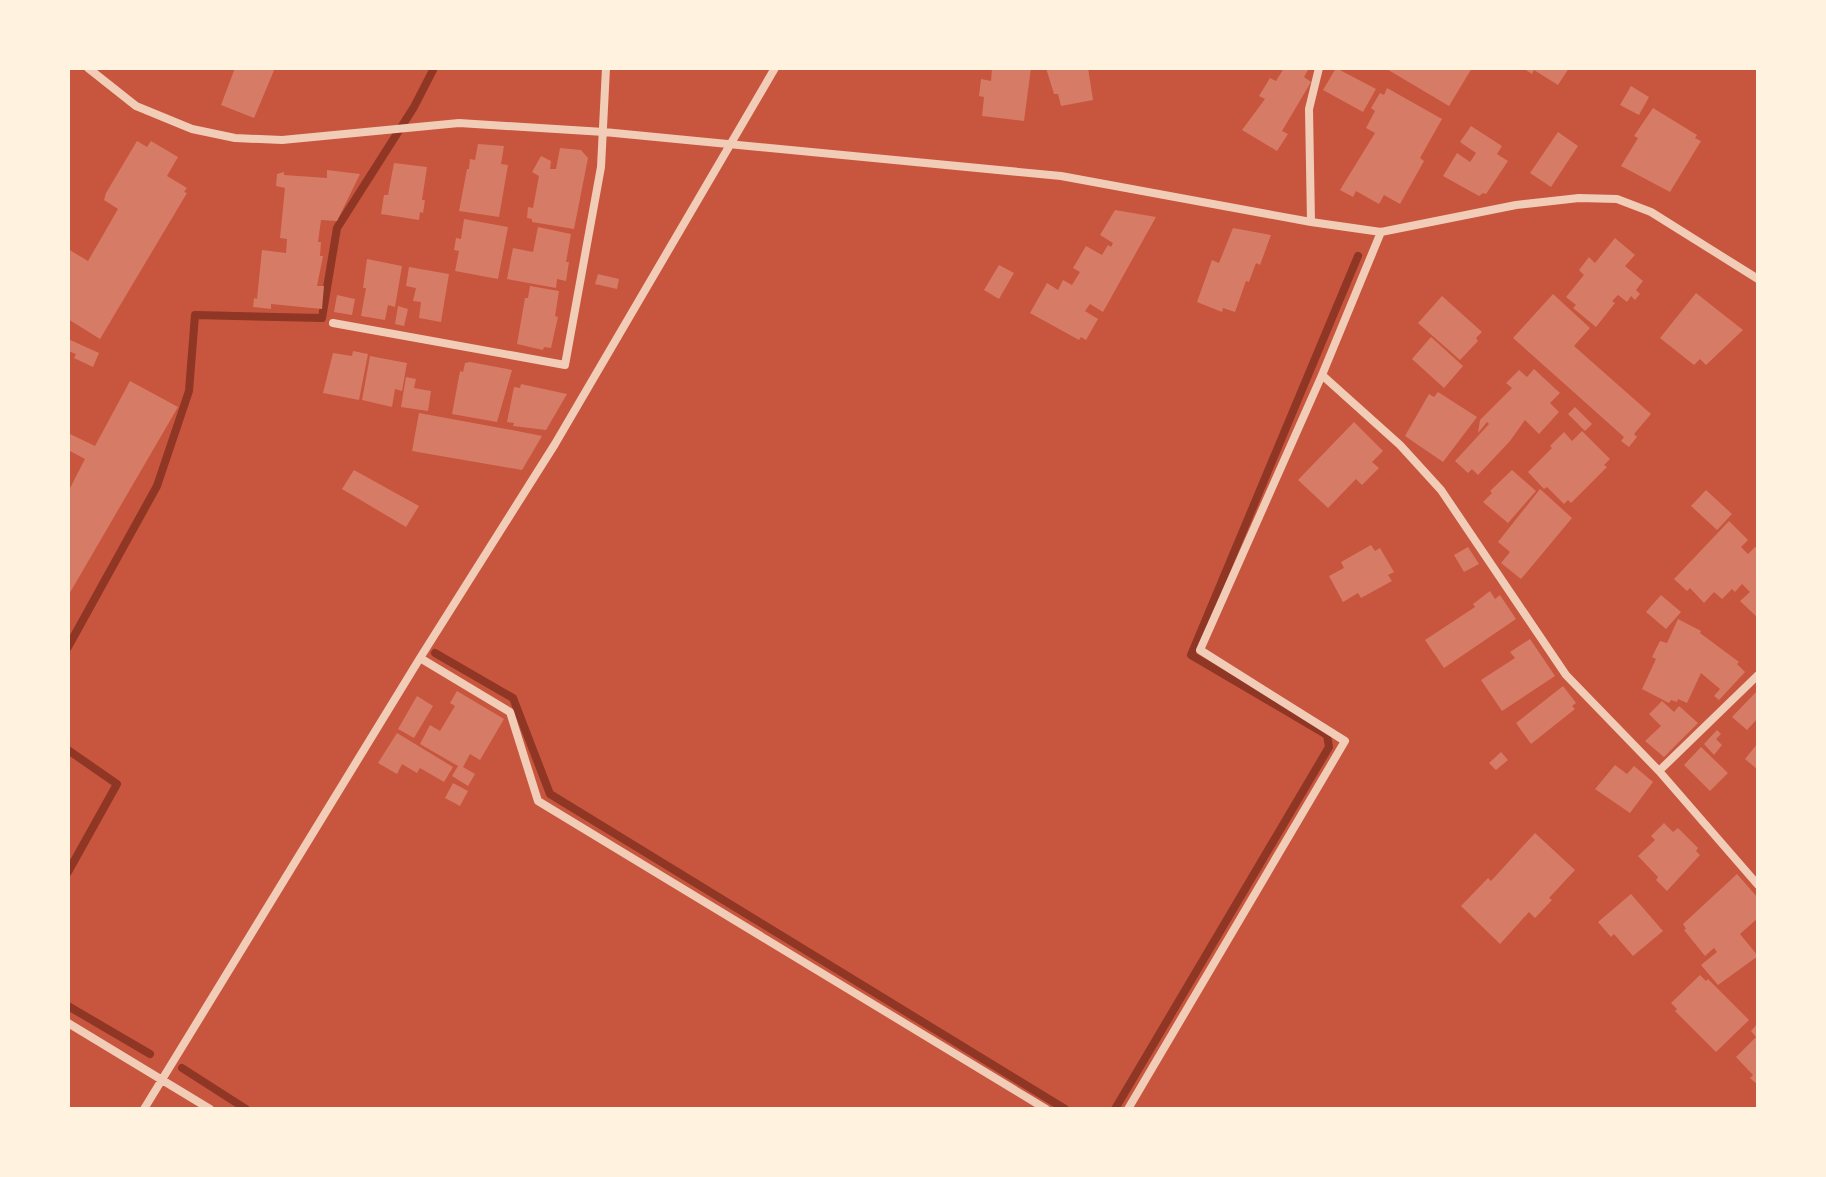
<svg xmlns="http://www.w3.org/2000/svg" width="1826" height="1177" font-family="Mulish,sans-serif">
<rect width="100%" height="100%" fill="#c8553d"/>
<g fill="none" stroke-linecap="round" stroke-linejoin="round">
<path stroke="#8f3625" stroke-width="8" d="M68 647 157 486 189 391 195 315 322 318 337 228 414 107 434 68
M435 653 513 698 550 794 1065 1109
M68 750 117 784 68 872
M68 1006 150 1054
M182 1068 246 1109
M1115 1109 1329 747 1327 735 1191 655 1358 256"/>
</g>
<path fill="#d67c66" d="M235 68H275L254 118 221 105Z
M992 68H1031L1024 121 982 116 984 97 979 96 981 79 991 81Z
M1046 68H1088L1093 100 1061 106 1058 94H1054Z
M1284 68H1309L1304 77 1311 82 1282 131 1288 134 1277 151 1242 130 1265 99 1259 96 1270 78 1276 81Z
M1336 68 1376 89 1363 112 1323 90Z
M1385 68H1472L1449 106Z
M1523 68H1569L1558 85 1534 70 1532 74Z
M1631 86 1649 97 1639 115 1620 105Z
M1387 88 1442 119 1420 158 1424 161 1400 204 1384 195 1379 204 1356 191 1353 197 1340 190 1375 133 1366 128 1375 111 1371 108 1380 93 1384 95Z
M1653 108 1697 135 1695 138 1701 141 1670 192 1621 166 1638 138 1634 136Z
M1471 126 1502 146 1497 154 1508 161 1486 194 1483 193 1479 196 1443 176 1457 153 1470 162 1476 153 1460 142Z
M1558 132 1578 146 1551 187 1530 173Z
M137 141 147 147 151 141 178 157 167 176 187 188 184 192 187 193 100 339 68 319V249L88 261 118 209 104 200 106 193Z
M478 144 504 146 501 164 508 165 499 217 459 211 467 169H469L470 159 475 160Z
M560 148 581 150 588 158 574 229 532 222V219L527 218 528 207 533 208 539 176 532 172 541 156 551 161 550 169H556Z
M394 163 427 167 422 200H425L423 213 420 212 419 220 381 214 384 195H388Z
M327 170 360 174 337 221 321 220 318 242H321L320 256H323L317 286H324L322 309 271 304V309L253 307 254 298 257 299 262 250 286 253 287 239 280 238 285 188 276 186 277 174 284 172V175L327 178Z
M1115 210 1156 217 1103 312 1090 304 1085 311 1098 319 1086 340 1081 337 1079 340 1030 313 1047 283 1058 290 1063 280 1072 285 1080 272 1073 268 1086 246 1102 255 1108 245 1111 247 1113 243 1100 235Z
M464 219 508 227 498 279 455 271 459 251 454 250 456 238 461 239Z
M538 227 571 234 566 262H569L566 281 557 279 556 288 507 279 513 248 533 252Z
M1233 228 1271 235 1260 265 1256 263 1249 282 1246 281 1235 312 1223 308 1222 312 1197 302 1212 260 1219 263Z
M1615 238 1635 255 1625 266 1643 281 1636 290 1640 294 1635 300 1631 296 1627 302 1618 295 1612 301 1615 303 1596 327 1573 308 1576 305 1566 297 1584 275 1579 270 1589 257 1595 263Z
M367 259 402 266 395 307 388 305 385 320 361 316 366 288H363Z
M999 265 1014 273 999 299 984 290Z
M409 267 449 274 441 322 419 318 421 302 413 301 416 288 406 286Z
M598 274 619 279 617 289 595 284Z
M530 286 559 291 555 316 558 317 551 348 544 347 543 350 517 344 525 298H528Z
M1696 293 1743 330 1706 365 1700 359 1694 365 1660 338Z
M1553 294 1590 328 1574 346 1651 414 1634 434 1637 437 1629 447 1621 441 1624 437 1513 338Z
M337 295 355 299 352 315 334 312Z
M1442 296 1482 332 1476 338 1478 341 1460 360 1418 323Z
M398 306 408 309 404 326 395 324Z
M1431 337 1463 366 1444 388 1412 359Z
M68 339 99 353 93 367 74 358 76 354 68 351Z
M353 351 368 354 359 400 323 393 333 353 352 356Z
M370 356 407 363 402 391 395 389 392 407 362 400Z
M470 362 512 370 497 422 452 414 460 371 463 372 465 363Z
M1534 369 1560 393 1550 403 1559 412 1539 434 1525 420 1510 441 1478 475 1472 469 1468 473 1455 461 1489 424 1487 422 1478 433 1480 420 1512 388 1506 383 1519 370 1527 377Z
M406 377 416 379 414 388 431 391 428 411 401 407Z
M130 381 178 407 68 596V492L85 459 68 450V433L95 446Z
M521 384 567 394 546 430 513 426 514 423 507 422 514 387 520 388Z
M1438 392 1477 417 1443 462 1405 436 1429 394 1434 397Z
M1575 407 1592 424 1585 431 1568 414Z
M419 413 517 431 542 436 522 470 412 451Z
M1354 422 1383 451 1372 462 1379 468 1362 485 1356 479 1328 508 1298 480Z
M1582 431 1610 459 1604 465 1607 467 1571 503 1568 500 1564 504 1547 487 1544 489 1528 472 1552 448 1550 446 1564 432 1572 441Z
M354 470 419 506 406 527 342 489Z
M1512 470 1536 491 1508 523 1483 502 1492 493 1490 491Z
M1540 489 1572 518 1521 579 1501 563 1510 552 1498 542Z
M1706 490 1732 514 1717 530 1691 506Z
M1729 521 1748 540 1741 547 1748 554 1755 547 1758 549V618L1740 601 1750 592 1742 584 1735 592 1732 589 1722 599 1714 592 1704 603 1690 588 1687 591 1674 579Z
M1371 545 1375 551 1380 548 1394 572 1388 575 1392 581 1361 598 1358 593 1343 602 1329 576 1344 568 1341 562Z
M1468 547 1479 564 1464 572 1454 555Z
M1490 591 1495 599 1500 595 1516 619 1444 668 1425 640 1475 607 1473 604Z
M1661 595 1681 612 1666 629 1646 612Z
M1678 619 1701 631 1700 633 1739 662 1737 664 1745 672 1719 700 1714 696 1720 689 1701 673 1687 703 1678 699 1677 702 1671 700 1669 703 1642 689 1656 659 1652 657 1660 641 1667 643Z
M1530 639 1555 676 1502 711 1481 680 1515 658 1510 652Z
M1563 686 1576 703 1572 706 1575 709 1531 744 1516 723Z
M1758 690V718L1747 730 1732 717Z
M457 691 504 719 480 760 470 754 463 767 475 774 468 786 452 776 458 766 420 744 430 725 440 731 455 706 450 703Z
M417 696 433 706 414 738 398 729Z
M1662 701 1674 712 1679 706 1698 723 1664 757 1645 741 1661 726 1649 714Z
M1717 730 1721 734 1716 739 1722 745 1714 755 1704 744Z
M397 733 453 767 444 782 420 768 417 773 402 764 397 774 378 763Z
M1758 743V770L1745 759Z
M1701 747 1728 773 1710 791 1684 765Z
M1501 752 1508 760 1496 770 1489 763Z
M1615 765 1627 774 1634 766 1653 782 1630 813 1595 789Z
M453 783 468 791 460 806 445 798Z
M1664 823 1673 832 1678 828 1698 848 1696 851 1700 855 1667 891 1656 880 1658 877 1638 856 1655 840 1651 836Z
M1535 833 1575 870 1549 898 1552 900 1535 918 1529 912 1500 944 1461 906 1488 878 1491 881Z
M1737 874 1758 898V918L1740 934 1758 956 1718 985 1701 965 1717 952 1714 948 1705 956 1684 930 1686 929 1683 924Z
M1631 894 1663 931 1633 956 1614 934 1611 937 1598 922Z
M1700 975 1706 981 1708 979 1749 1020 1716 1052 1675 1011 1677 1009 1671 1003Z
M1758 1023V1085L1750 1078 1753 1075 1736 1057 1756 1037 1751 1031Z"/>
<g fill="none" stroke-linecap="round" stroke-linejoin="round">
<path stroke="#f1ccb7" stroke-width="8" d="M88 68 136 106 192 129 235 138 282 140 459 123 604 132 1061 176 1311 222 1381 232 1516 205 1579 198 1617 199 1651 212 1758 279
M1311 222 1309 109 1319 68
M333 323 565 365 601 167 606 68
M1322 375 1400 445 1441 490 1566 675 1659 771 1758 675
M420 658 510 712 538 801 1046 1109
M1659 771 1758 885
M68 1023 210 1109
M144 1109 420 658 555 444 775 68
M1128 1109 1345 741 1200 650 1322 375 1381 232"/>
</g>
<rect width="1826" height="1177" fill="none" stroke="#fff3e0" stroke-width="140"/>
</svg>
